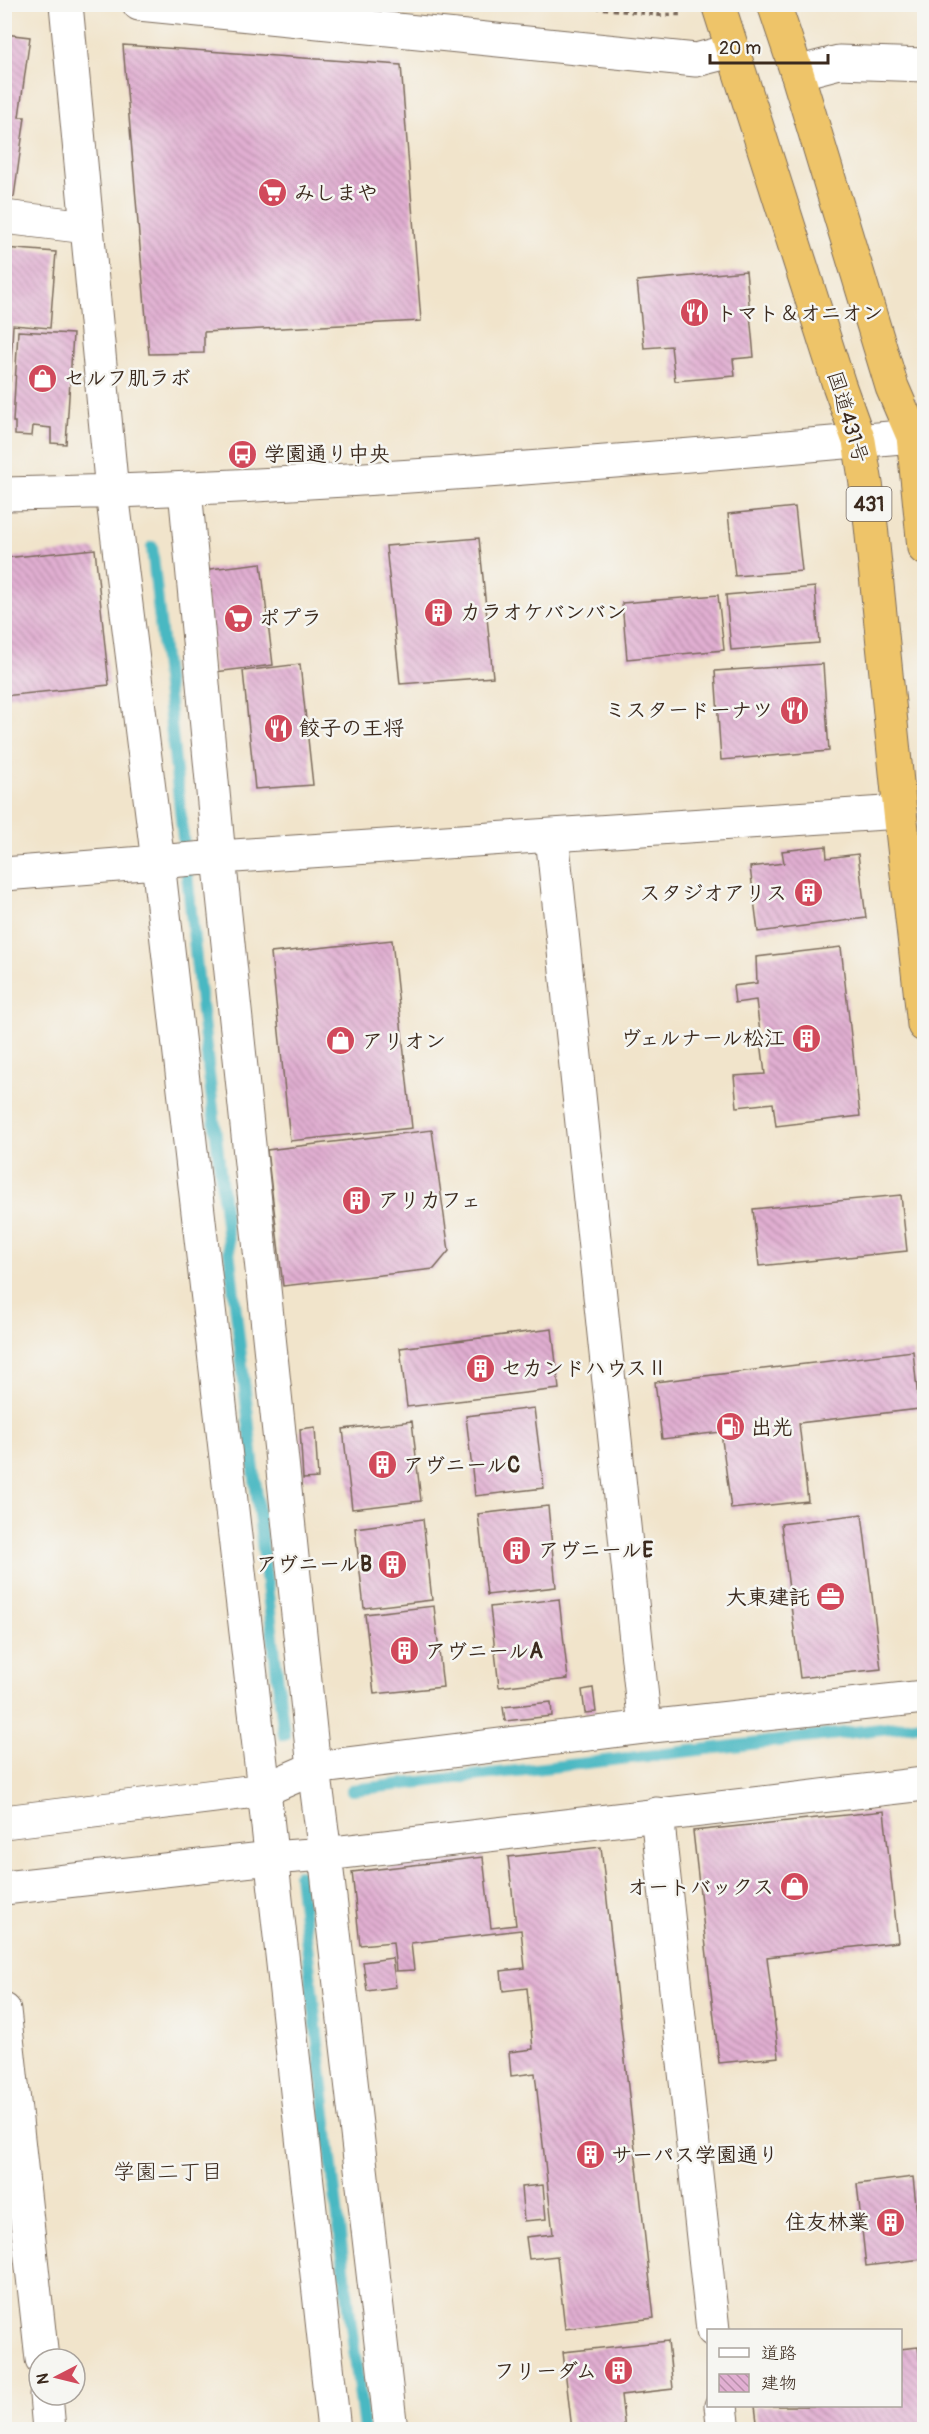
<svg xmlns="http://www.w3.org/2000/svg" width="929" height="2434" font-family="Pangolin,'Klee One',sans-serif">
<defs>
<pattern id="building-back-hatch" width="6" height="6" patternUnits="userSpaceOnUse" patternTransform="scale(1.5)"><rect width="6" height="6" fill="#e1afd2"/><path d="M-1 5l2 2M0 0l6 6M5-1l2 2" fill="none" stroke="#b88faa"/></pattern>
</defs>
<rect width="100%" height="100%" fill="#f6f6f2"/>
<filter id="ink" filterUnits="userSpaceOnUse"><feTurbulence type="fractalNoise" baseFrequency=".0167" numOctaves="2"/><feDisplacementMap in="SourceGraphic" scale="12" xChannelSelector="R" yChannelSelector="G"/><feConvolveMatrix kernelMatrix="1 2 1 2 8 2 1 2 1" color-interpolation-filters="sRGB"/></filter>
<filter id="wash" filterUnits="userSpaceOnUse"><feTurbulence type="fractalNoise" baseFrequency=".008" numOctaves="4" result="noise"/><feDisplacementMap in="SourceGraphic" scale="24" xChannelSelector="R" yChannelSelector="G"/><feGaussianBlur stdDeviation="1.35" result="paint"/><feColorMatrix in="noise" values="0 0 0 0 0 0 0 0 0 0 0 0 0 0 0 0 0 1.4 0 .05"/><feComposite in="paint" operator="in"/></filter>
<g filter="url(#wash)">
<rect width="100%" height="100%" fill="#f1e4cb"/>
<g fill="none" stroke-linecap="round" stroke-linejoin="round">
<path stroke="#4ab8c2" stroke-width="12" d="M152 547 197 968 284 1735
M352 1790 924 1724
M299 1875 334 2185 364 2430"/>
</g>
<g id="blocks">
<path fill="url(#building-back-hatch)" d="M4 34 30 37 19 117H25L14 197 4 196Z
M123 45 401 65 421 321 204 332V353L149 354Z
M4 248 56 252 50 328 13 325 10 381 4 382Z
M746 271 754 357 733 359 735 376 675 381 671 346 644 348 637 281Z
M18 331 73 334 66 444 51 443V428L33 426 32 436 15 435V422H13Z
M795 507 802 571 735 576 728 514Z
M479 538 493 677 400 684 386 546Z
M95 549 109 685 4 696V558Z
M261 563 273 665 215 672 202 570Z
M815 587 819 643 731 650 726 595Z
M718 595 724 650 627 659 622 603Z
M300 664 313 785 255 789 243 671Z
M823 664 829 751 721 760 715 671Z
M826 846 827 858 858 854 866 918 758 932 750 867 784 863 782 851Z
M392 940 412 1128 290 1141 271 953Z
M841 947 860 1116 776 1126 773 1103 737 1107 734 1076 765 1074 756 1000 735 1003 733 986 757 983 756 957Z
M432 1130 449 1251 434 1269 283 1286 267 1150Z
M901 1195 907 1251 759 1266 753 1209Z
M552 1329 559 1389 407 1407 400 1348Z
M913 1351 919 1409 799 1423 808 1501 731 1509 721 1432 662 1439 655 1382Z
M534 1408 544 1488 475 1496 466 1416Z
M412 1421 421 1501 352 1509 343 1429Z
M315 1427 318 1478 303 1479 300 1429Z
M548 1506 556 1587 487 1595 478 1514Z
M862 1514 881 1669 800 1678 781 1524Z
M423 1519 432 1600 364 1608 355 1528Z
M559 1599 568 1679 499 1687 490 1607Z
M434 1606 443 1687 374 1694 365 1614Z
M593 1688 596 1712 585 1713 582 1690Z
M551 1702 552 1716 505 1721 503 1707Z
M884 1811 898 1942 767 1957 779 2057 719 2063 693 1831Z
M601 1847 654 2318 565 2329 557 2256 529 2259 526 2237 553 2234 535 2073 511 2076 509 2052 533 2049 527 1988 503 1991 501 1971 525 1968 521 1930 411 1943 414 1970 396 1971 393 1942 360 1945 352 1872 483 1857 491 1928 516 1925 508 1857Z
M392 1958 396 1987 367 1991 363 1962Z
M913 2177 922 2259 866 2266 857 2184Z
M543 2185 546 2219 524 2221 521 2187Z
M668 2341 673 2389 621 2395 625 2430H572L563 2352Z
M918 2347 920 2363 924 2362V2430H758L755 2406H900V2349Z"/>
</g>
</g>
<g filter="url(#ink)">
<use href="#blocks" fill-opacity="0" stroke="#7b6b5b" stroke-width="1.5"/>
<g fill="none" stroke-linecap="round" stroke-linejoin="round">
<defs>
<path id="minor" d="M66 4 112 492 158 862 264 1790 334 2430
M139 4 696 60 731 51
M797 73 839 62 924 65
M4 217 87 227
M185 489 219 857 314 1768 325 1854 391 2430
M4 494C312 488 619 462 924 435
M552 836 645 1727
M4 874 219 857 900 812
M657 1814 713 2330
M4 1822 264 1790 314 1768 645 1727 924 1697
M4 1888 270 1858 325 1854 924 1784
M4 2010 42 2359
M46 2395 49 2430
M721 2406 724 2430"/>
<path id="highway" d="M718 4 839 385 859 441 868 496 900 812 924 1025
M774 4 797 73 892 387 913 436 924 548"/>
</defs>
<use href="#minor" stroke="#7b6b5b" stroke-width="35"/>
<use href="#highway" stroke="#7b6b5b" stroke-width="35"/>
<path stroke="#7b6b5b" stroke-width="4" stroke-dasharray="4.5 4.5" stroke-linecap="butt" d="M568 4 660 15 684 14"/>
<use href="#minor" stroke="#fff" stroke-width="33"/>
<use href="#highway" stroke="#eec469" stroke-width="33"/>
</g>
</g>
<defs>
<symbol id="supermarket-disc" viewBox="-11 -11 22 22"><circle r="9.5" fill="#d1495b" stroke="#f6f6f2"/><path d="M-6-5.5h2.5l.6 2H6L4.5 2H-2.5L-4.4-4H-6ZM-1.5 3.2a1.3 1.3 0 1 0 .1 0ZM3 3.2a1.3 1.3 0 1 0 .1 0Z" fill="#fff"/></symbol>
<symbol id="restaurant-disc" viewBox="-11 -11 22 22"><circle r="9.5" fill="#d1495b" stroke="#f6f6f2"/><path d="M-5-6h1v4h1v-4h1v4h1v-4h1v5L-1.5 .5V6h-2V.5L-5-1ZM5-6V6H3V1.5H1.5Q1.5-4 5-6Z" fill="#fff"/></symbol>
<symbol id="shop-disc" viewBox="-11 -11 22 22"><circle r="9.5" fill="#d1495b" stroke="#f6f6f2"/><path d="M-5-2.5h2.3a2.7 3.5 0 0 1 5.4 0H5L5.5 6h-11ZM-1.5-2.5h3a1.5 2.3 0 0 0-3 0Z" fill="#fff"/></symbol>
<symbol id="bus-disc" viewBox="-11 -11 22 22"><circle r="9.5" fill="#d1495b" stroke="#f6f6f2"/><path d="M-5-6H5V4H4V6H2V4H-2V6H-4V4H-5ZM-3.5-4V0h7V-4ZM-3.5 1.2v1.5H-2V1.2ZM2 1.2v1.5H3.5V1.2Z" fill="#fff"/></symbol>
<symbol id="building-disc" viewBox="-11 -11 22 22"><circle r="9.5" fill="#d1495b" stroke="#f6f6f2"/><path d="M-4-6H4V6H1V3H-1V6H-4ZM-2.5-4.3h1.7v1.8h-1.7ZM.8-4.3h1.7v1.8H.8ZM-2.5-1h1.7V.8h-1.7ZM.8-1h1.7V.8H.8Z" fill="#fff"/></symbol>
<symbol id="fuel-disc" viewBox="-11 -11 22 22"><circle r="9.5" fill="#d1495b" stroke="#f6f6f2"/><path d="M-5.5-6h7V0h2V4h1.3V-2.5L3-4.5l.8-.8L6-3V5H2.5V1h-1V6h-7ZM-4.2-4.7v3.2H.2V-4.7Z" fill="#fff"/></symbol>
<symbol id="office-disc" viewBox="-11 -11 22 22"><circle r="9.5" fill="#d1495b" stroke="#f6f6f2"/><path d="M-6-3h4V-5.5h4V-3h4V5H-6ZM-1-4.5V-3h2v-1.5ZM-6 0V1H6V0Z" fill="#fff"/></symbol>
</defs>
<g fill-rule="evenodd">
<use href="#supermarket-disc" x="256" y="176" width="33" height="33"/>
<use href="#restaurant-disc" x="678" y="296" width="33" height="33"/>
<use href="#shop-disc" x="26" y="362" width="33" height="33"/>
<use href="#bus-disc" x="226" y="438" width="33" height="33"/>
<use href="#building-disc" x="422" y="596" width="33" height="33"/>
<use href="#supermarket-disc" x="222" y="602" width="33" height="33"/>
<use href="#restaurant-disc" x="778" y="694" width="33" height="33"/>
<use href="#restaurant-disc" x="262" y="712" width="33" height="33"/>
<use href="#building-disc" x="792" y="876" width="33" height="33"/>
<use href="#building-disc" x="790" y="1022" width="33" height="33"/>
<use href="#shop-disc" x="324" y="1024" width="33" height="33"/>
<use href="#building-disc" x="340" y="1184" width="33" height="33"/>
<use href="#building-disc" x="464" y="1352" width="33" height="33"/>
<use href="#fuel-disc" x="714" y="1410" width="33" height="33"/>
<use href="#building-disc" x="366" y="1448" width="33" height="33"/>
<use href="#building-disc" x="500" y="1534" width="33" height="33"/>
<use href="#building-disc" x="376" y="1548" width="33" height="33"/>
<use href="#office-disc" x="814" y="1580" width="33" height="33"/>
<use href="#building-disc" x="388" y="1634" width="33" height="33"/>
<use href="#shop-disc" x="778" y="1870" width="33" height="33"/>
<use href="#building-disc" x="574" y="2138" width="33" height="33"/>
<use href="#building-disc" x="874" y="2206" width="33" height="33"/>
<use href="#building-disc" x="602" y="2354" width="33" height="33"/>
</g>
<g text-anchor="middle" stroke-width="5" stroke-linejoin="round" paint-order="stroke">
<rect fill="#f6f6f2" stroke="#73675e" stroke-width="1.5" x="846.5" y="487" width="45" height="34" rx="4.5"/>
<g font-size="20" font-weight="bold" fill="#3b2a1e">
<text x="869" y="511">431</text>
</g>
<g font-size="21" font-weight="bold" fill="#3b2a1e" stroke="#f6f6f2" text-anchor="start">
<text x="294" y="200">みしまや</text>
<text x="716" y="320">トマト＆オニオン</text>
<text x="64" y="385">セルフ肌ラボ</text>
<text x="264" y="461">学園通り中央</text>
<text x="460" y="619">カラオケバンバン</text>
<text x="259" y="625">ポプラ</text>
<text x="773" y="717" text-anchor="end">ミスタードーナツ</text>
<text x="299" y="735">餃子の王将</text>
<text x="787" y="900" text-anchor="end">スタジオアリス</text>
<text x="785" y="1045" text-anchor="end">ヴェルナール松江</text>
<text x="362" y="1048">アリオン</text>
<text x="378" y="1207">アリカフェ</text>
<text x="501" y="1375">セカンドハウスⅡ</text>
<text x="751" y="1434">出光</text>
<text x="403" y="1472">アヴニールC</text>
<text x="538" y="1557">アヴニールE</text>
<text x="372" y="1571" text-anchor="end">アヴニールB</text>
<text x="810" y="1604" text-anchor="end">大東建託</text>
<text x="425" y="1658">アヴニールA</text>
<text x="774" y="1894" text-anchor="end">オートバックス</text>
<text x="611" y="2162">サーパス学園通り</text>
<text x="869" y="2229" text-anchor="end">住友林業</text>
<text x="597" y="2378" text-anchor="end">フリーダム</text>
</g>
<g font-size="21" fill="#3b2a1e" stroke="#f6f6f2">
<text transform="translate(848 417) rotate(73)" y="7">国道431号</text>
</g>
<g font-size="22" fill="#3b2a1e" stroke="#f6f6f2">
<text x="168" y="2179">学園二丁目</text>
</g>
</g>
<rect width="929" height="2434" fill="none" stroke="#f6f6f2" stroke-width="24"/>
<rect x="707" y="2329" width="195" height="78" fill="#f6f6f2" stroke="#aba49d" stroke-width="1.5"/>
<rect x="719" y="2348" width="30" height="9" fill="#ffffff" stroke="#aba49d" stroke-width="1.5"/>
<text x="761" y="2359" font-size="18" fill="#3b2a1e">道路</text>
<rect x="719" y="2374" width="30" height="18" fill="url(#building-back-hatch)" stroke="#aba49d" stroke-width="1.5"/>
<text x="761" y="2389" font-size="18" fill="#3b2a1e">建物</text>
<g transform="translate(57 2377) rotate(263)"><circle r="28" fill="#f6f6f2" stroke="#aba49d" stroke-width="1.5"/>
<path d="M0-4.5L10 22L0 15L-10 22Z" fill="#d1495b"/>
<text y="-9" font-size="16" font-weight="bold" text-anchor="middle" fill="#3b2a1e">N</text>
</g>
<path d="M710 54v9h118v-9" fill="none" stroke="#3b2a1e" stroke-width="3"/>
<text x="719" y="54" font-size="18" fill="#3b2a1e" stroke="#f6f6f2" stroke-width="4.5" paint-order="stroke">20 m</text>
</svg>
